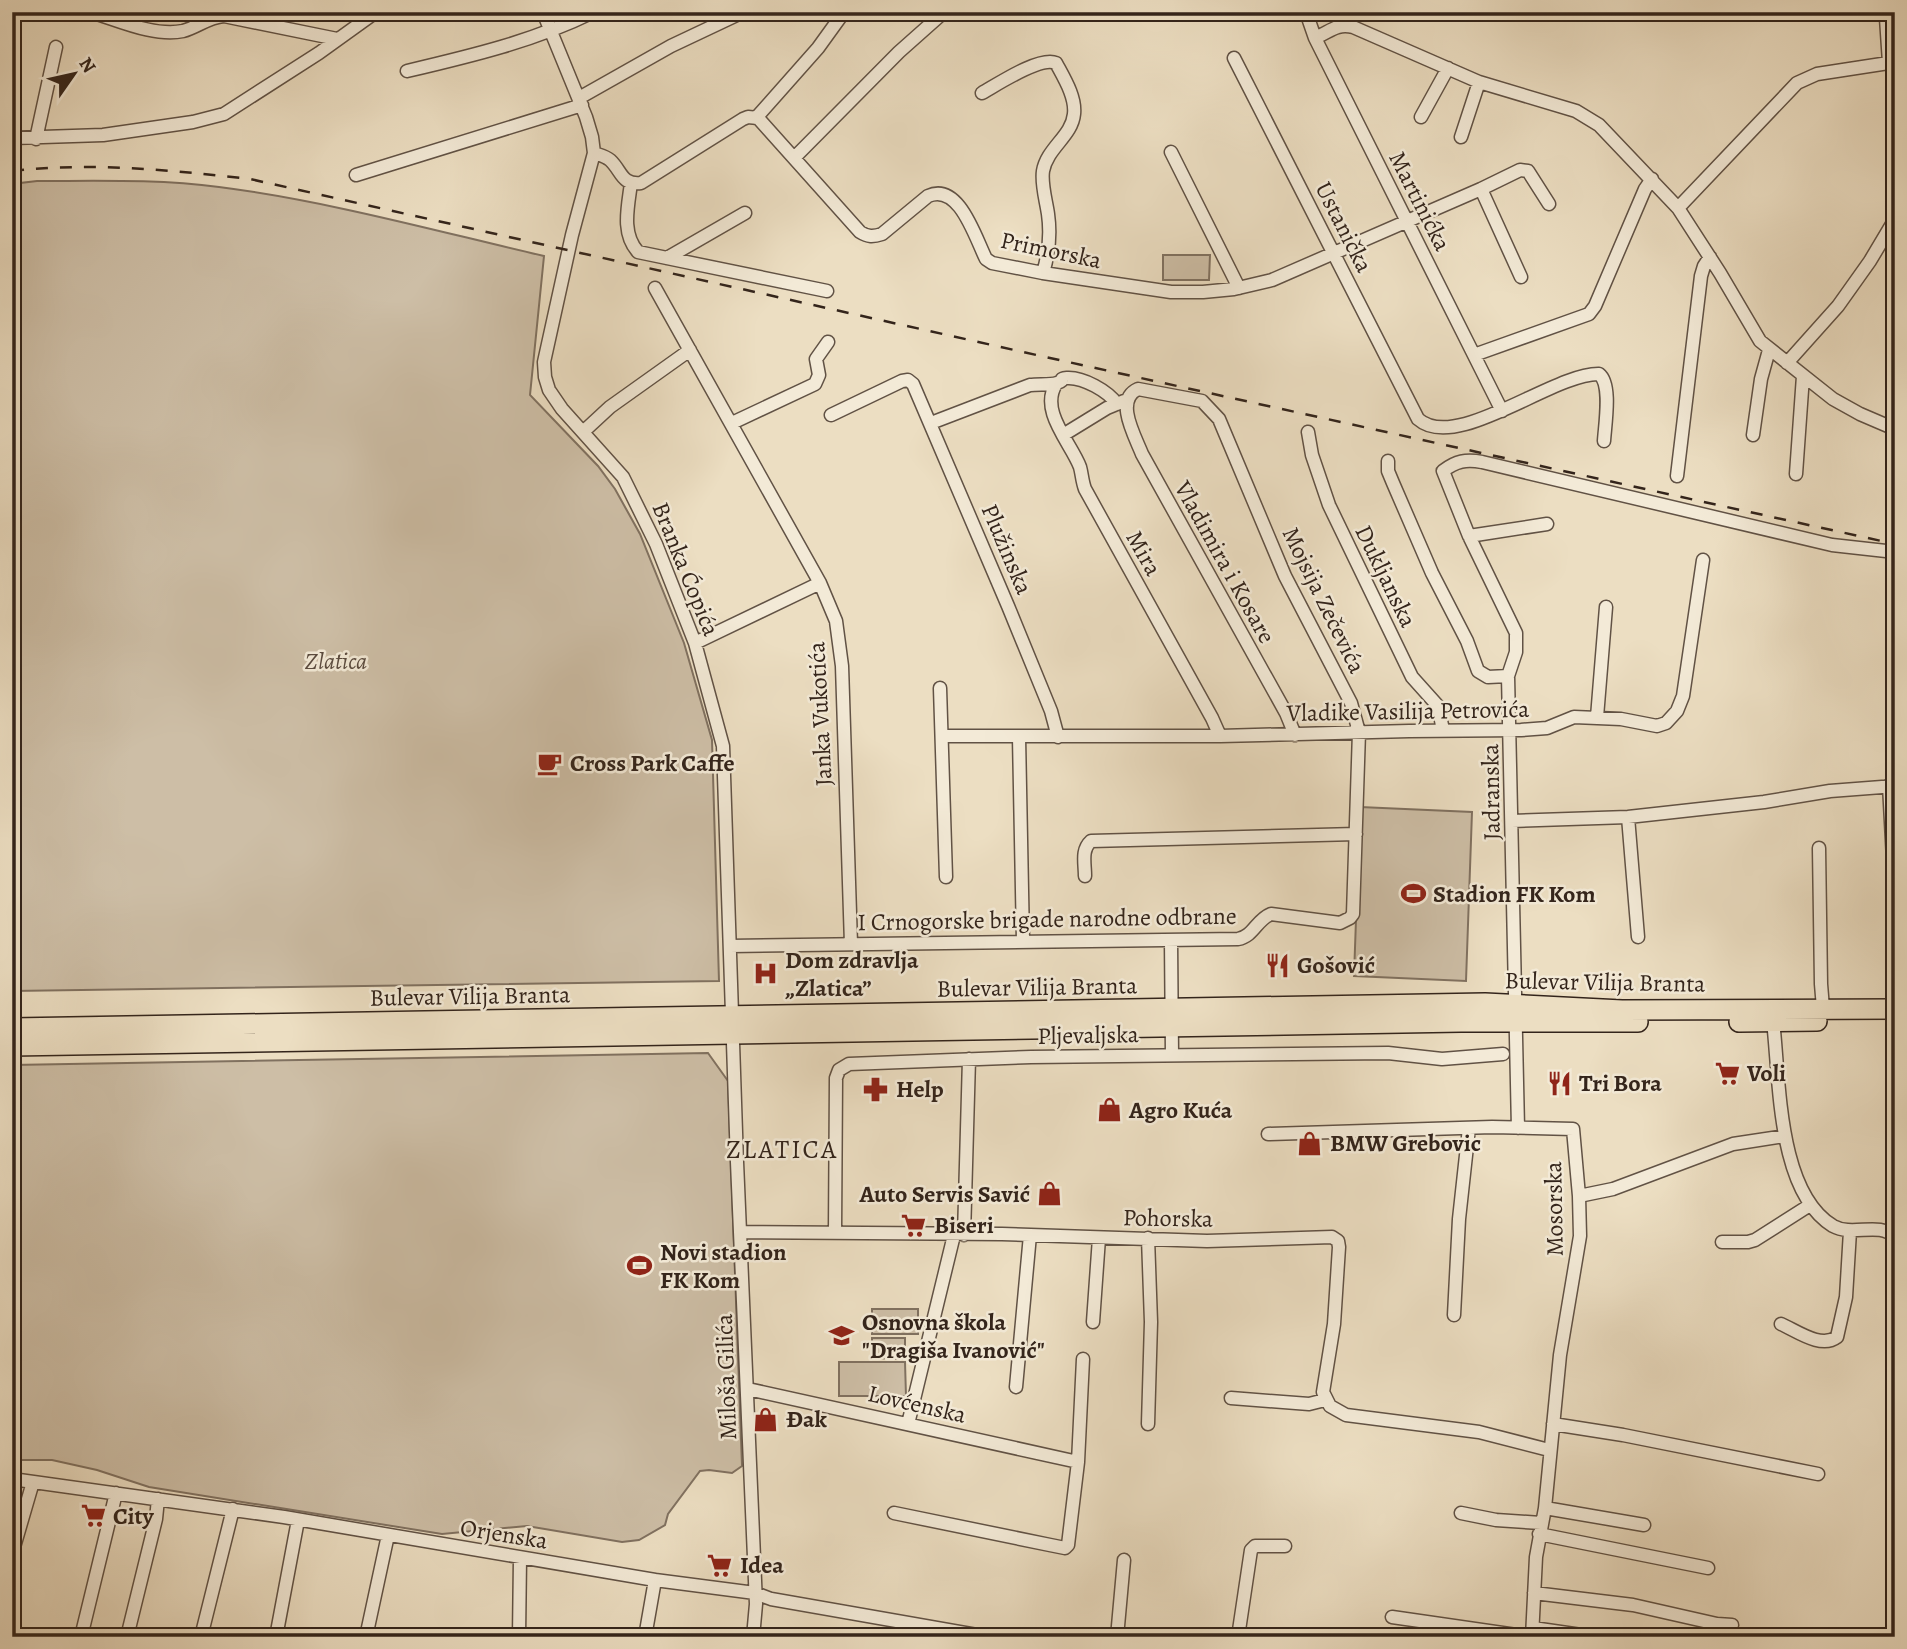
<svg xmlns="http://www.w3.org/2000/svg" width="1907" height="1649" font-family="Alegreya,serif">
<rect width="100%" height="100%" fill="#ecdec2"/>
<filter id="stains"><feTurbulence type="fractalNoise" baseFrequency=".00286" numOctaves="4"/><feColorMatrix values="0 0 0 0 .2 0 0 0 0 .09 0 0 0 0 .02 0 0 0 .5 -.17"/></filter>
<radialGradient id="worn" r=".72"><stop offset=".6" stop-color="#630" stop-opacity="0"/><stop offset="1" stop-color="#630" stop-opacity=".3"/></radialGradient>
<path fill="#cdbea6" stroke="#807160" stroke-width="2" d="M37 181C97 181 159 179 219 187 328 201 436 231 544 256L530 395 598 466 615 489 640 534 684 643 712 740 719 981 12 991V184Z
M1163 255H1210L1209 280H1163Z
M1360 807 1472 812 1466 981 1354 976Z
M708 1053 728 1081 742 1466 732 1473 709 1470 700 1471 668 1514 665 1525 639 1540 622 1542 527 1526 442 1534 149 1487 97 1470 52 1460H12V1065Z
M872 1309H918V1334H872Z
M872 1338H905V1359L872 1358Z
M839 1362H905L906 1396H839Z"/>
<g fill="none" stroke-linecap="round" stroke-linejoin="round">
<defs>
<path id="street" d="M91 12C118 20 154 37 183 31 198 27 208 17 224 16L337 39
M543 12 586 117 592 137 594 153 572 235 544 362 545 377 549 390 562 409 623 477 656 544 695 643 723 746 737 1162 756 1604 753 1637
M1306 12 1315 38
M1234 58 1418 419C1456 453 1553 373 1599 374 1612 384 1605 424 1604 441
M1889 63 1886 18 1890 12
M407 71C471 56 534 41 593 12
M982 93C998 84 1040 56 1056 63 1064 78 1076 97 1074 114 1072 136 1047 148 1043 171 1041 184 1046 200 1048 214 1051 235 1049 253 1043 273
M579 98 671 46 743 12
M1421 117 1448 68
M756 118 818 48 844 12
M1461 137 1479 82
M12 138 103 135 193 122 224 114 319 53 376 12
M36 139 56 47
M1171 152 1239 288
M594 153C599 155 605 156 610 160 622 171 621 185 641 183L743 119 748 117 758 118 860 232C868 237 873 237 882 234L928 196C959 182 975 237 986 259L992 263 1043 273 1171 292H1203L1234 289 1272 280 1481 189 1520 170 1528 171 1549 204
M794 158 899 52 944 12
M356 175 582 105
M631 183C628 207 621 233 638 252L827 291
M1481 189 1521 277
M1678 208 1797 83 1817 74 1895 62
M667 258 745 213
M655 288 820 583 836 621 842 666 851 944
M1474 355 1589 314 1595 306 1645 189 1652 179
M1787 363 1838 306 1870 261 1895 219
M1056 384C1039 411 1071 443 1080 467 1082 474 1082 481 1085 489L1212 718 1220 736
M1502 411 1315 38C1330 32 1336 23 1353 27L1479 82 1576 111 1599 125 1678 208 1720 273 1760 341 1833 399 1860 414 1895 429
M831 415 902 381 908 380 913 384 1008 606 1051 711 1058 737
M732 423 815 384 819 375 816 359 828 342
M931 423 1030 385C1038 384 1051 385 1057 383 1067 380 1057 379 1067 378 1083 377 1108 391 1117 404
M583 432 610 407 690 350
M1308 432 1312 455 1329 505 1412 677 1438 706 1443 730
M1063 435 1107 408 1124 401
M1753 435 1761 379 1769 350
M1388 461V471L1393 483 1432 573 1467 641 1478 671 1488 677 1508 676
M1796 474 1803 376
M1677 476 1701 276 1704 266 1710 257
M1469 536 1547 524
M695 643 820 583
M940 688 946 877
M1597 717 1606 607
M942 736H1220L1409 731 1521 730 1547 728 1574 717 1621 719 1657 726 1666 723 1677 711 1683 696 1703 560
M1019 737 1023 941
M1889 785 1895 897
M1628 817 1638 937
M1512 821 1628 817 1764 802 1830 791 1895 786
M1819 848 1821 984 1823 1008
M1085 876C1085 863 1081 850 1091 841L1356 834
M1171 940 1172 1055
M730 946 1238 939C1254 936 1256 920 1271 914L1340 923 1350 918 1353 914 1359 732 1351 703 1285 576 1219 419 1202 401 1138 389C1114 400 1135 436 1142 454L1286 713 1295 735
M1773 1021C1780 1080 1777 1192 1833 1226 1853 1237 1879 1221 1895 1237
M1518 1128 1508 676 1516 652V633L1469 536 1443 471C1456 461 1466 459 1482 462L1832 545 1895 552
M1268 1134 1492 1127 1573 1129 1579 1196 1580 1236 1560 1355 1545 1508 1536 1557 1532 1637
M1579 1196 1613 1189 1733 1144 1785 1136
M740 1232 1002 1234 1207 1241 1332 1237 1338 1241 1339 1247 1334 1324 1323 1392 1330 1406 1346 1415 1479 1432 1549 1450
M835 1232 836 1078 839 1070 849 1064 1031 1057 1388 1053 1442 1059 1503 1054
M964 1235 969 1059
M1722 1242H1748L1755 1240 1810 1205
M1454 1315 1459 1219 1469 1128
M1093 1322 1099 1238
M1781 1324C1797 1331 1821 1349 1837 1337L1846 1297 1850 1231
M1016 1387 1030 1235
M748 1389 1078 1462
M1231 1398 1309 1404 1325 1400
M908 1424 954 1235
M1148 1424 1151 1322 1148 1238
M1553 1424 1623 1435 1818 1474
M12 1479 284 1517 655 1580 755 1593 771 1599 988 1637
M1545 1508 1644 1525
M894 1513 1050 1545 1065 1548 1068 1545 1078 1462 1083 1359
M1461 1513 1496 1520 1541 1523
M1539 1534 1708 1568
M12 1554 33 1482
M1534 1593 1633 1605 1717 1624 1732 1625
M1392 1617 1531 1637
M12 1627 14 1630 12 1635
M1533 1628 1595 1637
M81 1637 116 1493
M127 1637 156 1519 158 1499
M201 1637 233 1509
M276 1637 298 1520
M366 1637 388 1535
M519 1637 520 1558
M645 1637 655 1580
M1117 1637 1124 1560
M1238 1637 1251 1550 1255 1546H1285"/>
<path id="primary" d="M1739 1022 1817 1021
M12 1028 1485 1003 1622 1010 1895 1009
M12 1046 1461 1022H1638"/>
</defs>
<use href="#street" stroke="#615245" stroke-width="15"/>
<use href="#primary" stroke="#33241b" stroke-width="22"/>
<use href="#street" stroke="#f3ead7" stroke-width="12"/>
<use href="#primary" stroke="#ecdec2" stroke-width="19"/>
<path stroke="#33241b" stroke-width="2.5" stroke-dasharray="12 12" stroke-linecap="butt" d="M12 171C94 162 169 170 250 179L1050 358 1895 544"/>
</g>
<defs>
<symbol id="cafe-bare" viewBox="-9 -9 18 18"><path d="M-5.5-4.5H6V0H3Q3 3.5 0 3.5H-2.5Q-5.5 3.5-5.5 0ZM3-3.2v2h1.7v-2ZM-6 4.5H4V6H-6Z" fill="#8f2418" stroke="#f3ead7" stroke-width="2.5" paint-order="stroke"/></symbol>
<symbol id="stadium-bare" viewBox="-9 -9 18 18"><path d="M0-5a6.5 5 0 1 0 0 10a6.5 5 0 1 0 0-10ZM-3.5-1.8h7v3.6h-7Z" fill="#8f2418" stroke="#f3ead7" stroke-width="2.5" paint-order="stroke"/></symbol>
<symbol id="restaurant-bare" viewBox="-9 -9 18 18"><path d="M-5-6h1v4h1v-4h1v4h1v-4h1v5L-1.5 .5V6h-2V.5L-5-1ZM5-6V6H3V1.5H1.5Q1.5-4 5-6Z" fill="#8f2418" stroke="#f3ead7" stroke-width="2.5" paint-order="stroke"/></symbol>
<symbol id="hospital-bare" viewBox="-9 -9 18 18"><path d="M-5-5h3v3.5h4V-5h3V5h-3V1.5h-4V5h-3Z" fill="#8f2418" stroke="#f3ead7" stroke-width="2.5" paint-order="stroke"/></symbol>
<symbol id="supermarket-bare" viewBox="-9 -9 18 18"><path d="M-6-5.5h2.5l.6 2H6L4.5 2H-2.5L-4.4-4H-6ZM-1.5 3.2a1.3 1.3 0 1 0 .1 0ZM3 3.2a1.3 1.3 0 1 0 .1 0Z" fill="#8f2418" stroke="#f3ead7" stroke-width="2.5" paint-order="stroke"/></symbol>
<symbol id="pharmacy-bare" viewBox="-9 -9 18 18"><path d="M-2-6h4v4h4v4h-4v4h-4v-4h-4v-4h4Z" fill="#8f2418" stroke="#f3ead7" stroke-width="2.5" paint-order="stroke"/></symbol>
<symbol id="shop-bare" viewBox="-9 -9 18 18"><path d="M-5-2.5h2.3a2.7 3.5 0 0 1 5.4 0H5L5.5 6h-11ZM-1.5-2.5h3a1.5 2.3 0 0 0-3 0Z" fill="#8f2418" stroke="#f3ead7" stroke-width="2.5" paint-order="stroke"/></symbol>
<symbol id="school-bare" viewBox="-9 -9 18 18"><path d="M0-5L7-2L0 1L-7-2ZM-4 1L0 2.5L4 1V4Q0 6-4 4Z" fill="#8f2418" stroke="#f3ead7" stroke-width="2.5" paint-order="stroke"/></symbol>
</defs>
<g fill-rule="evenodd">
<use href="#cafe-bare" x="532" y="746" width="35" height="35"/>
<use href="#stadium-bare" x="1396" y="876" width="35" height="35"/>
<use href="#restaurant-bare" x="1260" y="948" width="35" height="35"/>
<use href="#hospital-bare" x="748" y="956" width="35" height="35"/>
<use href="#supermarket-bare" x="1710" y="1056" width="35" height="35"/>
<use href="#restaurant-bare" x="1542" y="1066" width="35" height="35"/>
<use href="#pharmacy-bare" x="858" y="1072" width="35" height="35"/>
<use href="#shop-bare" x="1092" y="1092" width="35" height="35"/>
<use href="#shop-bare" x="1292" y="1126" width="35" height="35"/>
<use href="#shop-bare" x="1032" y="1176" width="35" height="35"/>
<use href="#supermarket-bare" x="896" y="1208" width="35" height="35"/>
<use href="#stadium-bare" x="622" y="1248" width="35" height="35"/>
<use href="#school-bare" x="824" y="1318" width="35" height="35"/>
<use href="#shop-bare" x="748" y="1402" width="35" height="35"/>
<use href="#supermarket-bare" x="76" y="1498" width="35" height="35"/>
<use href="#supermarket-bare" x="702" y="1548" width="35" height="35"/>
</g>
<g text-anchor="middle" stroke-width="5" stroke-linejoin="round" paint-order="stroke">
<g font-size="24" fill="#33241b" stroke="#f3ead7">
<text transform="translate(1420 201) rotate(63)" y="8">Martinićka</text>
<text transform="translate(1344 227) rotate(63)" y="8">Ustanička</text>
<text transform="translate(1051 250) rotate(12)" y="8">Primorska</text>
<text transform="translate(1007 549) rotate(67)" y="8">Plužinska</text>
<text transform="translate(1144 553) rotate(61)" y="8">Mira</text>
<text transform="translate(1225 562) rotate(61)" y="8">Vladimira i Kosare</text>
<text transform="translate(686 569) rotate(68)" y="8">Branka Ćopića</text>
<text transform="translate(1386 576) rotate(64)" y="8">Dukljanska</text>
<text transform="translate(1324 600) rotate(64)" y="8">Mojsija Zečevića</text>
<text transform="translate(1408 711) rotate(-1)" y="8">Vladike Vasilija Petrovića</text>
<text transform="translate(820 714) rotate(-93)" y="8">Janka Vukotića</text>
<text transform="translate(1491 792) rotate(-91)" y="8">Jadranska</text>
<text transform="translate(1047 919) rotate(-1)" y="8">I Crnogorske brigade narodne odbrane</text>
<text transform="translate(1605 982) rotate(1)" y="8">Bulevar Vilija Branta</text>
<text transform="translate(1037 987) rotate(-1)" y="8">Bulevar Vilija Branta</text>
<text transform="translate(470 996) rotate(-1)" y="8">Bulevar Vilija Branta</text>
<text transform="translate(1088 1035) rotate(-1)" y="8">Pljevaljska</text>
<text transform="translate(1554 1209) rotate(-91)" y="8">Mosorska</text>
<text transform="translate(1168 1218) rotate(1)" y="8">Pohorska</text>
<text transform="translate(726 1377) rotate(-92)" y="8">Miloša Gilića</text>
<text transform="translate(917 1404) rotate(13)" y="8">Lovćenska</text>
<text transform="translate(504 1534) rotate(9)" y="8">Orjenska</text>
</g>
<g font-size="24" font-style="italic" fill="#5a4a3e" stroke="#f3ead7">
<text x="336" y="669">Zlatica</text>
</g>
<g font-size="24" font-weight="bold" fill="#33241b" stroke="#f3ead7" text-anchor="start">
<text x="570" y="771">Cross Park Caffe</text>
<text x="1433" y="902">Stadion FK Kom</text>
<text x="785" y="968">Dom zdravlja<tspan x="785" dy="28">„Zlatica”</tspan></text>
<text x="1297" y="973">Gošović</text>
<text x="1747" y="1081">Voli</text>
<text x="1579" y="1091">Tri Bora</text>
<text x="896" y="1097">Help</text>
<text x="1129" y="1118">Agro Kuća</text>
<text x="1330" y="1151">BMW Grebovic</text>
<text x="1030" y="1202" text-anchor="end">Auto Servis Savić</text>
<text x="934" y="1233">Biseri</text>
<text x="660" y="1260">Novi stadion<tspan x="660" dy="28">FK Kom</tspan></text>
<text x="862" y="1330">Osnovna škola<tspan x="862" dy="28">"Dragiša Ivanović"</tspan></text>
<text x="786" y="1427">Đak</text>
<text x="113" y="1524">City</text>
<text x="740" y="1573">Idea</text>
</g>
<g font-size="26" letter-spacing="2" fill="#33241b" stroke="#f3ead7">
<text x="782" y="1158">ZLATICA</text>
</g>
</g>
<rect width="1907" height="1649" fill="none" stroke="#ecdec2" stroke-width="42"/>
<rect x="14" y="14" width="1879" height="1621" fill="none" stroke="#33241b" stroke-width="3.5"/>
<rect x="21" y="21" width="1865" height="1607" fill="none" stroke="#33241b" stroke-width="2"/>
<g transform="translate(74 74) rotate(56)" stroke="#f3ead7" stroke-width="5" paint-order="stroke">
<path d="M0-5L12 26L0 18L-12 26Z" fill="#33241b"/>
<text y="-10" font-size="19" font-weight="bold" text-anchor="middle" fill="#33241b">N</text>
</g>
<rect width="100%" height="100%" filter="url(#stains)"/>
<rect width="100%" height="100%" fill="url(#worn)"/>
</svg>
